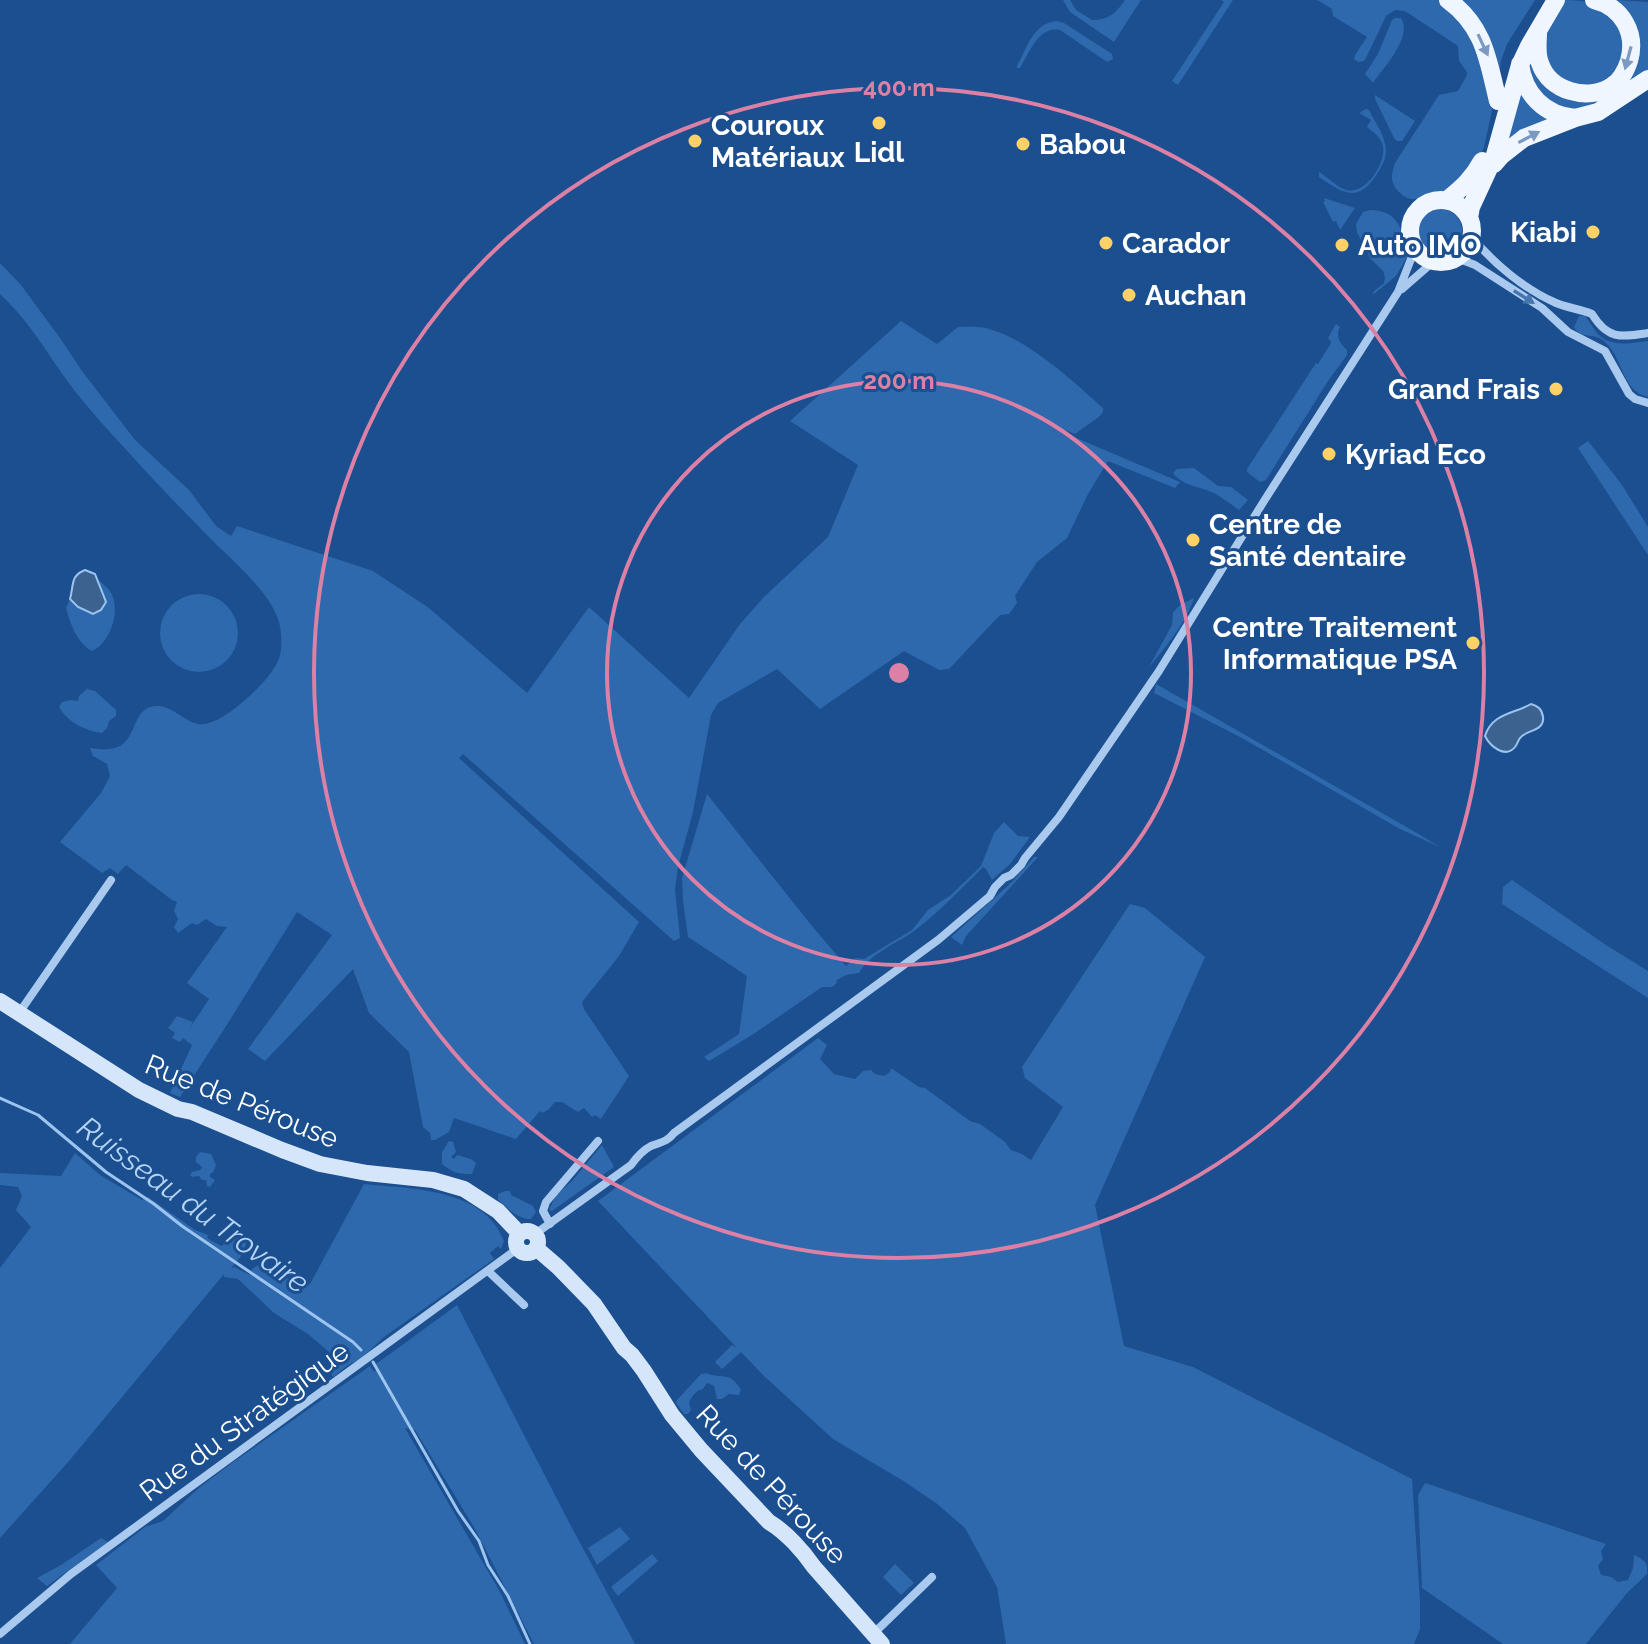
<svg xmlns="http://www.w3.org/2000/svg" width="1648" height="1644" font-family="Raleway,sans-serif">
<rect width="100%" height="100%" fill="#1b4f8f"/>
<path fill="#2e69ad" d="M1063 0H1070L1076 10 1092 20C1109 20 1116 13 1125 0H1141L1114 42 1070 12Z
M1221 0H1233L1178 85 1172 81 1224 2Z
M1317 0H1440L1475 36 1493 106 1484 147 1478 162 1445 193C1432 192 1422 200 1412 199 1402 198 1391 186 1392 176 1392 171 1394 167 1395 163L1439 95 1458 91 1467 75V72L1459 61 1458 46 1405 11 1395 10 1386 16 1366 58 1364 61 1358 62 1354 59 1355 55 1367 37 1333 16 1332 9Z
M1455 0H1535L1507 44 1501 61 1498 83Z
M1563 0C1586 0 1604 3 1616 24 1618 29 1623 35 1624 41 1628 67 1603 89 1577 85 1543 79 1540 41 1552 15 1555 10 1559 5 1563 0Z
M1615 0 1648 2V73C1623 90 1578 125 1548 104 1540 99 1533 88 1526 80L1531 52 1581 97 1632 66Z
M1395 18H1401C1413 37 1384 67 1373 83L1365 74 1378 54 1392 20Z
M1057 21 1064 23 1112 54 1113 59 1107 62 1060 30C1039 25 1029 53 1020 68H1017V66C1027 48 1033 23 1057 21Z
M1517 88 1551 121 1503 145Z
M1375 95 1415 121 1402 141H1397L1394 138 1375 99Z
M1366 109 1369 110C1374 120 1383 133 1385 144 1388 156 1383 164 1377 174 1358 204 1343 193 1319 177V172C1327 177 1337 187 1346 190 1366 195 1386 163 1383 146 1381 137 1373 132 1367 127L1371 120 1359 113Z
M1324 198 1355 208 1340 230 1336 221 1333 222 1323 202 1325 201Z
M1418 231a22 22 0 1 1 44 0a22 22 0 1 1-44 0Z
M1370 210C1400 210 1403 232 1407 257L1396 276 1374 294 1373 292 1384 283 1385 277 1383 271 1370 258 1357 232 1356 224 1363 212Z
M0 263 21 285 60 338 82 371 135 440 189 490 216 526 231 536 237 526 373 571 429 608 527 693 589 607 689 698 740 624 765 596 828 537 858 465 790 421 901 321 937 344 958 327C968 327 979 326 989 329 1029 340 1072 380 1103 408V412L1100 416 1075 434 1063 429 1067 434 1180 482 1175 488 1108 461 1088 494 1067 538 1037 562 1015 596 1017 603 1009 614 1000 615 949 669 939 670 904 651 820 709 777 669 718 703 711 715 693 812 678 867 675 889 680 938 674 941 463 754 459 758 639 922 619 956 582 1002 584 1009 629 1076 601 1119 595 1115 592 1117 584 1108 578 1112 562 1102H555L548 1110 542 1113 540 1111 516 1139 454 1118 449 1132 435 1140H431L430 1133 423 1127 409 1052 369 1013 353 969 265 1061 248 1049 332 935 297 912 223 1031 180 1097 170 1093 192 1045 183 1038 180 1042 172 1038 175 1033 168 1028 177 1016 193 1022 188 1031 209 999 187 983 227 927 217 926 206 919 197 925 192 923 178 933 174 927 178 919 174 911 177 902 172 900 126 865 118 874 110 868 102 873 60 842 101 793 110 776 107 764 93 756 90 748C99 749 111 751 120 746 138 736 132 704 160 706 174 708 186 722 198 724 220 729 269 681 277 663 283 652 282 634 279 622 269 588 224 554 201 529 177 504 153 480 130 454 107 429 83 403 63 375 43 346 26 318 0 294Z
M1579 316H1585C1590 322 1593 328 1597 333 1610 348 1631 343 1648 341V397C1620 391 1624 354 1601 339 1591 333 1580 339 1574 327Z
M1336 324 1340 327C1335 336 1340 344 1347 350V355L1328 381 1266 480 1260 482 1247 472V469L1316 363 1318 364 1330 345 1331 342 1328 338Z
M1588 441 1622 485 1648 527V555L1578 448Z
M1194 468 1218 486 1231 487 1248 500 1239 510C1232 505 1224 499 1216 494 1201 486 1183 487 1173 473L1177 469Z
M99 580C103 585 110 589 112 595 120 613 110 643 92 651 77 643 70 623 66 608L70 599 78 607 106 602Z
M160 633a39 39 0 1 1 78 0a39 39 0 1 1-78 0Z
M1194 598C1186 624 1165 647 1148 669L1172 625 1173 612 1180 605Z
M1156 684 1417 833 1440 847 1400 829 1242 738 1154 693Z
M87 689 95 691 116 710V716L109 721 107 728 102 733C86 731 67 722 59 707L62 702 71 700 78 701 79 696Z
M707 794 812 926 846 966 856 958 864 959 912 930 928 910 951 895 981 866 994 833 1004 822 1018 836 1030 837 1010 864 992 880 986 869 983 867C962 888 941 910 918 928 899 943 871 952 859 973L846 975 837 980 836 984 832 987H822L752 1035 709 1061 704 1057 739 1034 747 976 688 937 683 901 682 878Z
M1034 857H1038L966 936 962 945 951 937 1011 883Z
M1512 880 1606 945 1648 971V998L1502 904 1503 887Z
M1130 904 1145 908 1205 957 1095 1205 1124 1346 1193 1367 1412 1479 1420 1600V1629L1414 1644H1006L997 1587 965 1528 936 1503 905 1482 833 1439 764 1376 741 1352 722 1369 715 1362 732 1345 737 1348 598 1201 818 1038 827 1045 820 1059 834 1074 855 1079 863 1071 871 1070 875 1074 884 1076 890 1072 891 1068 919 1087 925 1088 970 1121 980 1124 1005 1142 1011 1150 1022 1154 1031 1160 1063 1107 1025 1078 1022 1067Z
M449 1141 453 1142 456 1152 451 1157 454 1159 457 1155 471 1159 476 1163 472 1174C457 1174 454 1173 442 1164V1152Z
M602 1145 614 1167 552 1211 549 1210 556 1195 572 1181Z
M200 1152 211 1154 216 1165 213 1172 210 1174V1177L215 1180 210 1187 207 1186 206 1180H202L199 1176 192 1177 190 1175 192 1172 200 1170 202 1167 196 1162V1157Z
M75 1153 100 1175 142 1200 148 1197 195 1230 208 1235 207 1238 221 1246C230 1241 231 1233 238 1230L246 1237C247 1254 239 1257 231 1269L234 1267 250 1275 252 1269 260 1264 306 1286 310 1284 364 1184C412 1189 484 1188 504 1241L501 1249 498 1246 490 1253 494 1259 384 1337 363 1357 347 1366 333 1377 330 1372 336 1358 308 1334 274 1313 238 1279 224 1277V1274L69 1461 0 1538V1268L31 1227 16 1210 22 1196 18 1187 0 1185V1173L61 1176Z
M505 1191H510L511 1195 533 1206 536 1212 531 1219C517 1219 509 1209 498 1200V1194Z
M457 1305 572 1528 635 1644H534L475 1529 415 1430 405 1428 500 1592 525 1644H70L117 1588 96 1565 145 1527 163 1521 200 1487 232 1463 370 1366 374 1372 379 1368 376 1364Z
M706 1373C723 1380 729 1370 741 1390L739 1395 729 1394 722 1399H717L714 1386 707 1383 703 1389C696 1390 691 1397 689 1403L691 1410 688 1414H684L676 1403 677 1400 701 1374Z
M1425 1483 1606 1544 1601 1551 1603 1559 1598 1566 1601 1575 1611 1577 1618 1582 1628 1580 1633 1568 1634 1555C1645 1560 1648 1563 1647 1574L1627 1593 1586 1644H1503L1422 1588 1418 1495Z
M620 1527 630 1539 597 1565 588 1548Z
M101 1538 108 1542 47 1586 37 1578 61 1565Z
M652 1554 658 1561 618 1596 611 1587Z
M895 1564 914 1583 901 1595 883 1577Z"/>
<path fill="#3c6290" stroke="#9cc4f0" stroke-width="2" d="M85 570 95 574 106 602 101 610 93 614 78 607 70 599C74 585 70 576 85 570Z
M1531 704C1538 706 1542 709 1543 717 1545 730 1529 730 1522 736 1517 740 1519 742 1515 747 1505 759 1490 746 1485 736 1492 713 1514 714 1531 704Z"/>
<g fill="none" stroke-linecap="round" stroke-linejoin="round">
<path stroke="#9cc4f0" stroke-width="3" d="M0 1098 38 1115 106 1172 154 1204 182 1226 353 1342 361 1350
M373 1362 458 1511 479 1541 488 1565 508 1596 530 1644"/>
<path stroke="#a9c9ee" stroke-width="8" d="M1472 237C1493 263 1524 289 1556 303 1568 308 1580 309 1592 314 1608 340 1621 337 1648 333
M1457 258 1475 265 1542 308 1568 332 1605 351 1629 394 1635 399 1648 403
M1402 289 1433 262
M19 1013 111 880
M550 1224 543 1211 546 1202 598 1141
M535 1234 631 1165C636 1158 643 1150 651 1146 661 1142 667 1142 674 1133L938 940 990 896 995 887 1004 878 1011 875 1021 865 1025 858 1059 817 1159 671 1264 501 1398 292 1415 249
M488 1271 524 1305
M0 1634 71 1574 517 1249
M873 1634 932 1577"/>
<path stroke="#d6e6fa" stroke-width="16" d="M0 1001 139 1090 178 1109 192 1112 282 1150 320 1164 367 1173 433 1180 464 1189 498 1211 519 1233
M516 1242a11 11 0 1 1 22 0a11 11 0 1 1-22 0Z
M536 1248 558 1267 594 1304 624 1348 632 1355 644 1371 672 1415 701 1450 769 1522C786 1532 803 1551 814 1567L882 1644"/>
<path stroke="#f0f6ff" stroke-width="18" d="M1448 0C1485 27 1488 61 1498 101
M1538 33C1538 42 1536 54 1540 63 1549 91 1588 102 1612 86 1620 81 1626 70 1629 61 1637 33 1622 7 1594 0
M1520 64C1524 94 1544 115 1575 118
M1494 164 1501 156 1524 138 1575 118 1598 112 1648 79
M1410 231a31 31 0 1 1 62 0a31 31 0 1 1-62 0Z
M1447 200C1462 188 1473 178 1482 161
M1469 218 1471 207 1495 155 1520 65 1529 46 1556 0"/>
</g>
<defs><path id="oneway-solid" d="M-6-.8H1V-3.2L6.5 0L1 3.2V.8H-6Z" transform="scale(2)"/></defs>
<g fill="#7b9ac1">
<use href="#oneway-solid" transform="translate(1483 45) rotate(65)"/>
<use href="#oneway-solid" transform="translate(1628 58) rotate(105)"/>
<use href="#oneway-solid" transform="translate(1529 137) rotate(-28)"/>
</g>
<use fill="#4674ac" href="#oneway-solid" transform="translate(1524 297) rotate(32)"/>
<g fill="none" stroke="#dd80a5" stroke-width="4">
<circle cx="899" cy="673" r="292"/>
<circle cx="899" cy="673" r="585"/>
</g>
<g fill="#ffd166" stroke="#1b4f8f" stroke-width="3">
<circle cx="879" cy="123" r="8"/>
<circle cx="695" cy="141" r="8"/>
<circle cx="1023" cy="144" r="8"/>
<circle cx="1593" cy="232" r="8"/>
<circle cx="1106" cy="243" r="8"/>
<circle cx="1342" cy="245" r="8"/>
<circle cx="1129" cy="295" r="8"/>
<circle cx="1556" cy="389" r="8"/>
<circle cx="1329" cy="454" r="8"/>
<circle cx="1193" cy="540" r="8"/>
<circle cx="1473" cy="643" r="8"/>
</g>
<g text-anchor="middle" stroke-width="6" stroke-linejoin="round" paint-order="stroke">
<g font-size="28" font-weight="bold" fill="#fff" stroke="#1b4f8f" text-anchor="start">
<text x="711" y="135">Couroux<tspan x="711" dy="32">Matériaux</tspan></text>
<text x="1039" y="154">Babou</text>
<text x="879" y="162" text-anchor="middle">Lidl</text>
<text x="1577" y="242" text-anchor="end">Kiabi</text>
<text x="1122" y="253">Carador</text>
<text x="1358" y="255">Auto IMO</text>
<text x="1145" y="305">Auchan</text>
<text x="1540" y="399" text-anchor="end">Grand Frais</text>
<text x="1345" y="464">Kyriad Eco</text>
<text x="1209" y="534">Centre de<tspan x="1209" dy="32">Santé dentaire</tspan></text>
<text x="1457" y="637" text-anchor="end">Centre Traitement<tspan x="1457" dy="32">Informatique PSA</tspan></text>
</g>
<g font-size="28" fill="#fff" stroke="#1b4f8f">
<text transform="translate(242 1101) rotate(22)" y="10">Rue de Pérouse</text>
<text transform="translate(244 1421) rotate(-36)" y="10">Rue du Stratégique</text>
<text transform="translate(772 1484) rotate(47)" y="10">Rue de Pérouse</text>
</g>
<g font-size="30" font-style="italic" fill="#b5d3f5" stroke="#1b4f8f">
<text transform="translate(193 1205) rotate(36)" y="10">Ruisseau du Trovaire</text>
</g>
</g>
<circle cx="899" cy="673" r="12" fill="#dd80a5" stroke="#1b4f8f" stroke-width="4"/>
<g font-size="24" text-anchor="middle" font-weight="bold" fill="#dd80a5" stroke="#1b4f8f" stroke-width="6" stroke-linejoin="round" paint-order="stroke">
<text x="899" y="96">400 m</text>
<text x="899" y="389">200 m</text>
</g>
</svg>
